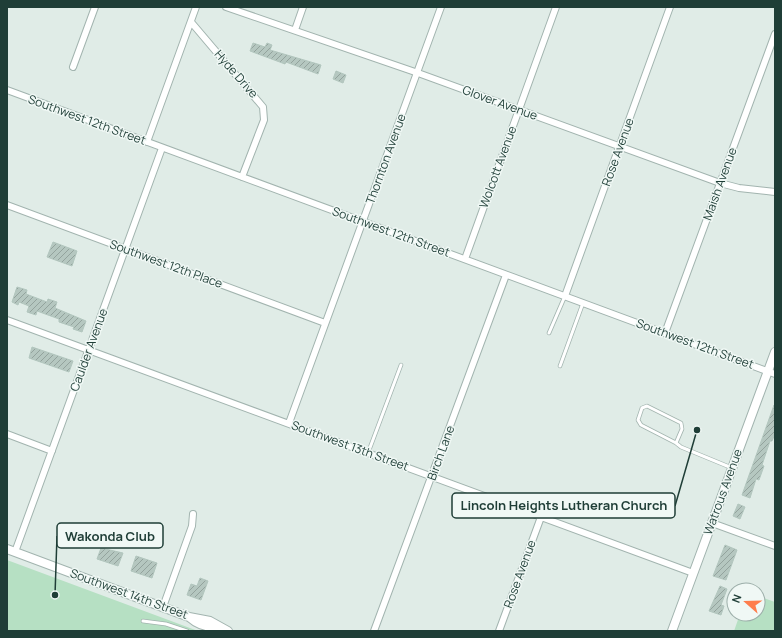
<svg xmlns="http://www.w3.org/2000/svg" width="782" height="638" font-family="Manrope,sans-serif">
<defs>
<pattern id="building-hatch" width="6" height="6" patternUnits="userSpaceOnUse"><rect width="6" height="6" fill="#b5c7c0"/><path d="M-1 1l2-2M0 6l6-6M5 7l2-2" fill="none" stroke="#93a39d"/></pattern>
</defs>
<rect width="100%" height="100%" fill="#e0ece7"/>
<path fill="#b6e0c3" d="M7 560 198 631H7Z
M758 596 775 602V631H734L740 614H758Z"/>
<path fill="url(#building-hatch)" stroke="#b2c6be" d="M253 43 265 47 267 43 272 45 270 50 321 65 318 74 286 62 285 64 250 51Z
M336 71 346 75 343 83 333 79Z
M53 242 77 251 72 266 47 257Z
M17 287 27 290 26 294 47 302 48 299 57 302 55 308 86 321 82 332 73 329 74 327 59 322V319L37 311 36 315 27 312 29 306 19 302 18 305 12 302Z
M32 347 73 361 69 372 29 358Z
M774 405 775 434 772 441H770L762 465 764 466 759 480 756 479 750 498 742 495Z
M738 504 745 507 740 519 733 516Z
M725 545 737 550 726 580 713 576Z
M101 548 123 553 118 566 97 559Z
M136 556 157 563 152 578 131 571Z
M200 578 208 581 201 600 187 595 191 584 197 586Z
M720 586 727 589 721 605 724 606 721 615 709 611Z"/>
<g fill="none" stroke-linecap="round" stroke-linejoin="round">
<defs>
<path id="service" d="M549 333 565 296
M560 366 583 303
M676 443 682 429 681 423 647 406 642 408 638 420 641 425 676 443 681 447 732 468
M368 453 401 365
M143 621 166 624 187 631"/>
<path id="minor" d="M226 7 418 73 720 183 739 188 775 192
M191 22 263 107 264 120 242 177
M295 30 303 7
M73 67 95 7
M7 90 775 374
M147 142 196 7
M7 205 325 323
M465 259 556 7
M565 296 670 7
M7 320 693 573
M665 333 775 34
M289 423 441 7
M7 434 52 451
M712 523 775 546
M15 552 162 148
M163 607 192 526 193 514
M374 631 506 275
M499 631 541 517"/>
<path id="tertiary" d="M7 549 189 617 210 621 228 631
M189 617C197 624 207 628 218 627
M672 631 775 352"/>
</defs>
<use href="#service" stroke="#a2b4af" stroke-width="4.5"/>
<use href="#minor" stroke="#a2b4af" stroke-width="8"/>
<use href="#tertiary" stroke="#a2b4af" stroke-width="10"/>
<use href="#service" stroke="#fff" stroke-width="3"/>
<use href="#minor" stroke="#fff" stroke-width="6"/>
<use href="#tertiary" stroke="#fff" stroke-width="8"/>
</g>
<g text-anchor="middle" stroke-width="3" stroke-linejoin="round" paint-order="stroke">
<g font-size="12" fill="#1f3e37" stroke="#f0f8f5">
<text transform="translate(236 74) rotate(49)" y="4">Hyde Drive</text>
<text transform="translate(500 103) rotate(20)" y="4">Glover Avenue</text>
<text transform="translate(87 120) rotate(20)" y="4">Southwest 12th Street</text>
<text transform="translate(618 152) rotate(-70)" y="4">Rose Avenue</text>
<text transform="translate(386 159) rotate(-70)" y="4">Thornton Avenue</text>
<text transform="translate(498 167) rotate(-70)" y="4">Wolcott Avenue</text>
<text transform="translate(720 184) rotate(-70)" y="4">Maish Avenue</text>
<text transform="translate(391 232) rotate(20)" y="4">Southwest 12th Street</text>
<text transform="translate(166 264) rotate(20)" y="4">Southwest 12th Place</text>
<text transform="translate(695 344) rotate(20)" y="4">Southwest 12th Street</text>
<text transform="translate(89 350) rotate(-70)" y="4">Caulder Avenue</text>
<text transform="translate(350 446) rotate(20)" y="4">Southwest 13th Street</text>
<text transform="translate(441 453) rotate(-70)" y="4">Birch Lane</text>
<text transform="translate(723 492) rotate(-70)" y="4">Watrous Avenue</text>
<text transform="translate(520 574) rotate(-70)" y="4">Rose Avenue</text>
<text transform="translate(129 594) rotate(20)" y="4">Southwest 14th Street</text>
</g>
</g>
<path fill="none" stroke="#1f3e37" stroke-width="1.5" d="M697 430L675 506M55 595L57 536"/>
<g fill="#1f3e37" stroke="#f0f8f5" stroke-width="1.5">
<circle cx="697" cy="430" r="4"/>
<circle cx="55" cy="595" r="4"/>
</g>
<g fill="#f0f8f5" stroke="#1f3e37" stroke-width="1.5">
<rect x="452" y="493" width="223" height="25" rx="4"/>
<rect x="57" y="523" width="106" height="25" rx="4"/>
</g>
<g font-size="13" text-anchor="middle" font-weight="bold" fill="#1f3e37">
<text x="564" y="510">Lincoln Heights Lutheran Church</text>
<text x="110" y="541">Wakonda Club</text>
</g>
<rect width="782" height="638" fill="none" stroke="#1f3e37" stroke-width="16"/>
<g transform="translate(746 602) rotate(290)"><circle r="19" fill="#f0f8f5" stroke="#9caea9"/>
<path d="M0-3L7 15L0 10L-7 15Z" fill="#fe7d4c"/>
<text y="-6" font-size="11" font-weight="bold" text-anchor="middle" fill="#1f3e37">N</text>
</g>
</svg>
